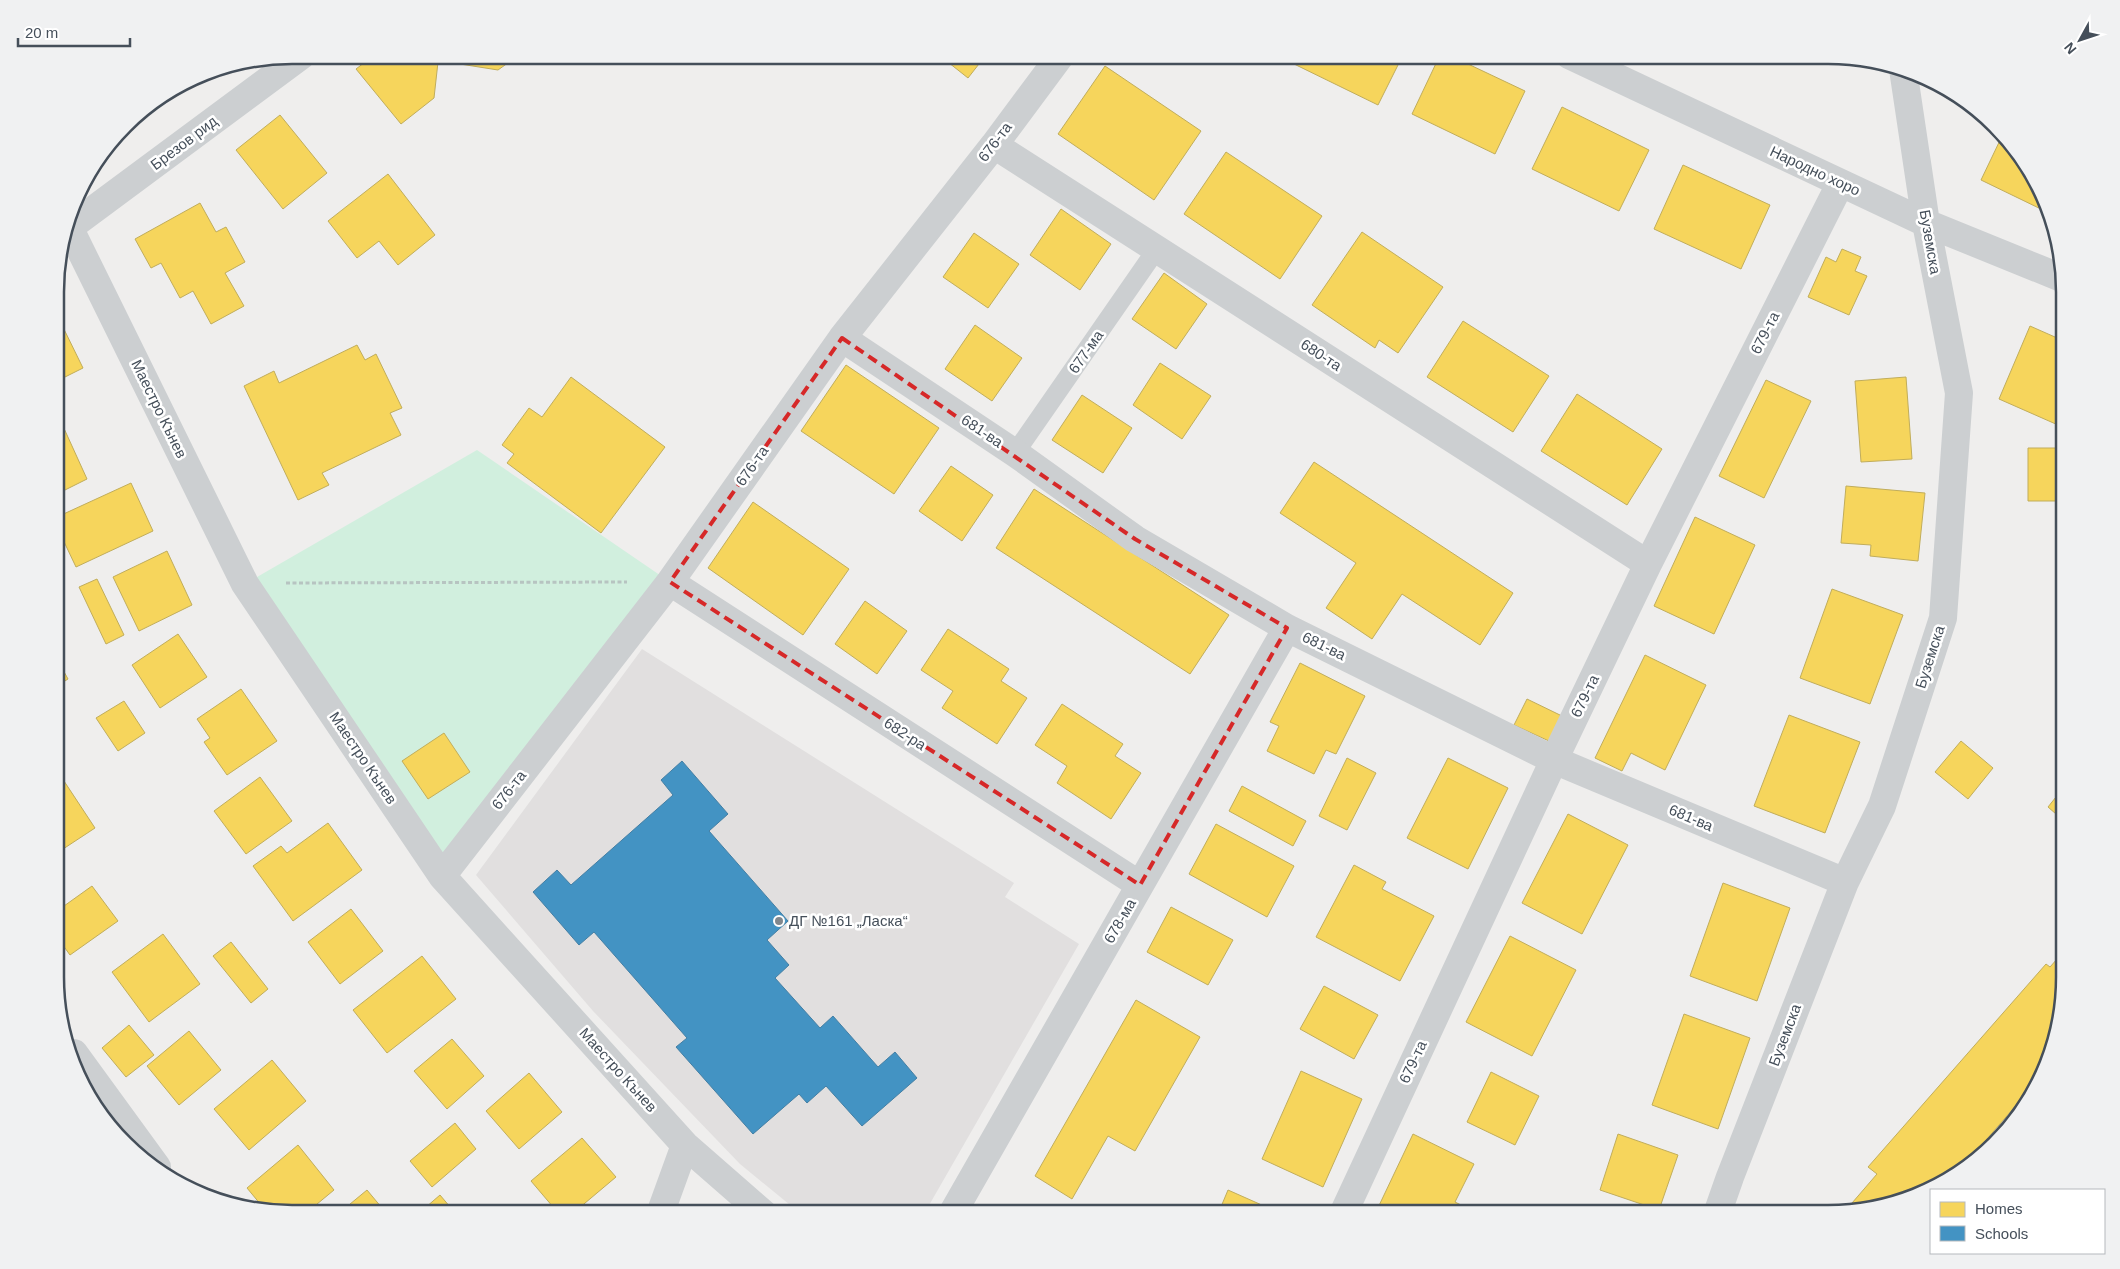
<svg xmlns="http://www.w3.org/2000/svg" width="2120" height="1269" font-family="Helvetica,sans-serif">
<rect width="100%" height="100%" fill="#efeeed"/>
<path fill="#e1dfdf" d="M642 649 1014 883 1005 897 1079 944 924 1214H801L740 1164 593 1011 476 875Z"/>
<path fill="#d1efde" d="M477 450 670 582 442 876 245 584Z"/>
<path fill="#f6d55c" stroke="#c1ad5b" d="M366 55H432L438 62 434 98 401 124 356 69 369 59Z
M454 55H519L498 70 460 64Z
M939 55H986L968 78Z
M1296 55H1403L1378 105 1292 63Z
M1440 55H1449L1525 91 1495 154 1412 114Z
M1105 66 1201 131 1154 200 1058 134Z
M217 70 200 83 195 77 202 73Z
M1562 107 1649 150 1619 211 1532 169Z
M280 115 327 173 283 209 236 150Z
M2003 134 2033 173 2045 211 1981 180Z
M1226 152 1322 216 1280 279 1184 214Z
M1683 165 1770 205 1741 269 1654 229Z
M388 174 435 235 398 265 379 241 357 258 328 221Z
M200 203 216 232 226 227 245 262 225 273 244 306 211 324 193 291 180 298 161 263 151 268 135 239Z
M1061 209 1111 244 1080 290 1030 255Z
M1362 232 1443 287 1398 353 1379 340 1375 348 1312 305Z
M974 233 1019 264 988 308 943 277Z
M1842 249 1861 257 1855 271 1867 276 1849 315 1808 297 1826 257 1836 262Z
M1164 273 1207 304 1176 349 1132 319Z
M57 315 83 368 57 381Z
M1463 321 1549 376 1513 432 1427 377Z
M975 325 1022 358 992 401 945 369Z
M2030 326 2064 341V410L2058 425 1999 399Z
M357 345 365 360 376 354 402 408 390 413 401 435 322 473 329 485 298 500 244 386 274 371 279 383Z
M1160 363 1211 396 1182 439 1133 405Z
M846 365 939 428 894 494 801 431Z
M571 377 665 447 601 533 507 463 514 454 502 445 529 408 542 417Z
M1906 377 1912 459 1861 462 1855 381Z
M1766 380 1811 401 1764 498 1719 476Z
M1577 394 1662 449 1627 505 1541 451Z
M1082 395 1132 428 1103 473 1052 440Z
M62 424 87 479 57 494V427Z
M2028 448H2064V501H2028Z
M1314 462 1513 593 1480 645 1402 594 1372 639 1326 608 1356 563 1280 513Z
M951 466 993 495 962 541 919 511Z
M131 483 153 531 76 567 57 527V517Z
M1846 486 1925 493 1918 561 1870 556 1871 545 1841 543Z
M1034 489 1229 615 1190 674 996 548Z
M753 502 849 569 803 635 708 568Z
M1695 517 1755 545 1714 634 1654 606Z
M167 551 192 605 139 631 113 577Z
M97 579 124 635 106 644 79 587Z
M1832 589 1903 615 1870 704 1800 678Z
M865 601 907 631 877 674 835 644Z
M948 629 1009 669 1001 681 1027 698 997 744 942 708 953 691 921 670Z
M178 634 207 677 160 708 132 665Z
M1645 655 1706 685 1665 770 1631 753 1622 771 1595 758Z
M57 659 68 679 57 686Z
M1300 663 1365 696 1336 754 1326 750 1314 774 1267 751 1279 726 1270 722Z
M241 689 277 741 227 775 204 742 210 738 197 719Z
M1527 699 1562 716 1549 741 1514 725Z
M124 701 145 733 118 751 96 718Z
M1062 704 1123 744 1115 756 1141 773 1111 819 1057 783 1067 766 1035 745Z
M1789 715 1860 742 1825 833 1754 806Z
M444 733 470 772 428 799 402 761Z
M1961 741 1993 768 1968 799 1935 772Z
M1347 758 1376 773 1347 830 1319 816Z
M1448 758 1508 788 1468 869 1407 838Z
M260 777 292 821 246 854 214 811Z
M64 781 95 828 57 853V785Z
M1242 786 1306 821 1293 846 1229 811Z
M2064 787V821L2048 807Z
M1568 814 1628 845 1582 934 1522 903Z
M328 823 362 870 293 921 253 866 281 846 287 853Z
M1216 824 1294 866 1267 917 1189 874Z
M1354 865 1386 882 1382 889 1434 916 1400 981 1316 937Z
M1723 883 1790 908 1757 1001 1690 976Z
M92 886 118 921 70 955 57 937V911Z
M1171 907 1233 940 1208 985 1147 952Z
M351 909 383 951 340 984 308 942Z
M163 934 200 984 149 1022 112 972Z
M1510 936 1576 970 1532 1056 1466 1022Z
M231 942 268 989 251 1003 213 956Z
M2065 950V992L2038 1080 1954 1177 1947 1182 1859 1209 1852 1203 1877 1174 1868 1167 2046 964 2050 967Z
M422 956 456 999 387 1053 353 1010Z
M1324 986 1378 1015 1354 1059 1300 1029Z
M1136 1000 1200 1037 1135 1151 1108 1136 1072 1199 1035 1176Z
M1684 1014 1750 1038 1718 1129 1652 1105Z
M129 1025 154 1055 126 1077 102 1048Z
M189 1031 221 1070 179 1105 147 1066Z
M452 1039 484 1076 447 1109 414 1071Z
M272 1060 306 1101 249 1150 214 1109Z
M1301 1071 1362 1099 1323 1187 1262 1159Z
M1491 1072 1539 1096 1515 1145 1467 1122Z
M529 1073 562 1112 519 1149 486 1111Z
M455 1123 476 1149 432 1187 410 1161Z
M1413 1134 1474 1164 1455 1202 1467 1208 1465 1214H1375Z
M1618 1134 1678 1155 1659 1210 1600 1190Z
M582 1138 616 1177 572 1214H559L531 1181Z
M298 1145 334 1190 305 1214 266 1211 247 1188Z
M367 1190 387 1214H338Z
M1228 1190 1282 1214H1218Z
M440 1195 456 1214H418Z"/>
<path fill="#4393c3" stroke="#447fa4" d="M682 761 728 814 709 831 788 921 767 940 789 965 775 978 820 1028 833 1016 878 1067 895 1052 917 1078 862 1126 826 1086 807 1103 799 1094 753 1134 676 1047 687 1038 594 932 579 945 533 892 557 870 571 885 673 795 661 780Z"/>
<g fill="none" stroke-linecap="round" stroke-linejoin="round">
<path stroke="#b7c4c1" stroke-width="3" stroke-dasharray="4 2.5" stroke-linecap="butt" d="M286 583 627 582"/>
<path stroke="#cccfd1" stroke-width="19" d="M1015 453 1156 250"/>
<path stroke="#cccfd1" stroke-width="28" d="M1569 55 1926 223 2064 279
M994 145 1648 564
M68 225 245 584 442 876 685 1145 764 1214
M66 230 302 55
M842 338 1015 453 1135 539 1287 628 1554 760 1845 882
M670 582 1140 885
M442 876 670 582 842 338 994 145 1061 55
M74 1053 157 1167
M660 1214 685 1145
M952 1214 1287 628
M1343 1214 1554 760 1648 564 1840 184
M1717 1214 1730 1177 1845 882 1882 806 1943 618 1959 393 1926 223 1903 69"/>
</g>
<path fill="none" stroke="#d62828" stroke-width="4" stroke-dasharray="10 6" stroke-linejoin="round" d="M842 338 1135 539 1287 628 1140 885 670 582Z"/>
<circle fill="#80878d" stroke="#fff" stroke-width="2" cx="779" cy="921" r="5"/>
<g text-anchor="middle" stroke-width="5" stroke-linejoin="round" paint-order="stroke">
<g font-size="15" fill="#454f5a" stroke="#fff">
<text transform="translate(995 142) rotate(-53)" y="5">676-та</text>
<text transform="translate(184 143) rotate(-37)" y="5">Брезов рид</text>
<text transform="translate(1815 171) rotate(25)" y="5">Народно хоро</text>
<text transform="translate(1930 242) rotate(80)" y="5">Буземска</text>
<text transform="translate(1765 333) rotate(-63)" y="5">679-та</text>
<text transform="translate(1086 352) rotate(-55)" y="5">677-ма</text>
<text transform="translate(1321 355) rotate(33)" y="5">680-та</text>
<text transform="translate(159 409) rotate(64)" y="5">Маестро Кънев</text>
<text transform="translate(982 431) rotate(34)" y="5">681-ва</text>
<text transform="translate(752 466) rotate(-55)" y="5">676-та</text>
<text transform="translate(1324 646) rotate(26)" y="5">681-ва</text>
<text transform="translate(1930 657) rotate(-72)" y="5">Буземска</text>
<text transform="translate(1585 696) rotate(-64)" y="5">679-та</text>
<text transform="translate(905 734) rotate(33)" y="5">682-ра</text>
<text transform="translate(363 758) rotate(56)" y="5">Маестро Кънев</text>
<text transform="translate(509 790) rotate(-52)" y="5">676-та</text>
<text transform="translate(1691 818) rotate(23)" y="5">681-ва</text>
<text transform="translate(1120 921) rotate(-60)" y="5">678-ма</text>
<text transform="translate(1785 1035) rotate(-69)" y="5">Буземска</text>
<text transform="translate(1413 1062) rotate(-65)" y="5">679-та</text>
<text transform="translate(618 1070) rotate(48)" y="5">Маестро Кънев</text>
</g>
<g font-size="15" fill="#454f5a" stroke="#fff" text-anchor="start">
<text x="789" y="926">ДГ №161 „Ласка“</text>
</g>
</g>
<path d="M0 0H2120V1269H0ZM292 64H1828A228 228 0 0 1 2056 292V977A228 228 0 0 1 1828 1205H292A228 228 0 0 1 64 977V292A228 228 0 0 1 292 64Z" fill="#f0f1f2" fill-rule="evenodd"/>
<path fill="none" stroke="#454f5a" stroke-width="2.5" d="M292 64H1828A228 228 0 0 1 2056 292V977A228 228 0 0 1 1828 1205H292A228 228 0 0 1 64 977V292A228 228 0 0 1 292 64Z"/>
<rect x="1930" y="1189" width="175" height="65" fill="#ffffff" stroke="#b5b9bd"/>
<rect x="1940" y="1202" width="25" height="15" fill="#f6d55c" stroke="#b5b9bd"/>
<text x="1975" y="1214" font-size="15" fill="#454f5a">Homes</text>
<rect x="1940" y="1226" width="25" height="15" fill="#4393c3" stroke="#b5b9bd"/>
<text x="1975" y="1239" font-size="15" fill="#454f5a">Schools</text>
<g transform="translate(2080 40) rotate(230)" stroke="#ffffff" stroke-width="4" paint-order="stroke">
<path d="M0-4L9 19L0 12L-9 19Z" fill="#454f5a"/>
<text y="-8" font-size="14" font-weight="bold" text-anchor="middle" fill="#454f5a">N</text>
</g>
<path d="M18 38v8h112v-8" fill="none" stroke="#454f5a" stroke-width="2.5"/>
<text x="25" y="38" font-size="15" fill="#454f5a" stroke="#ffffff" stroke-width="4" paint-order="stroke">20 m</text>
</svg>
